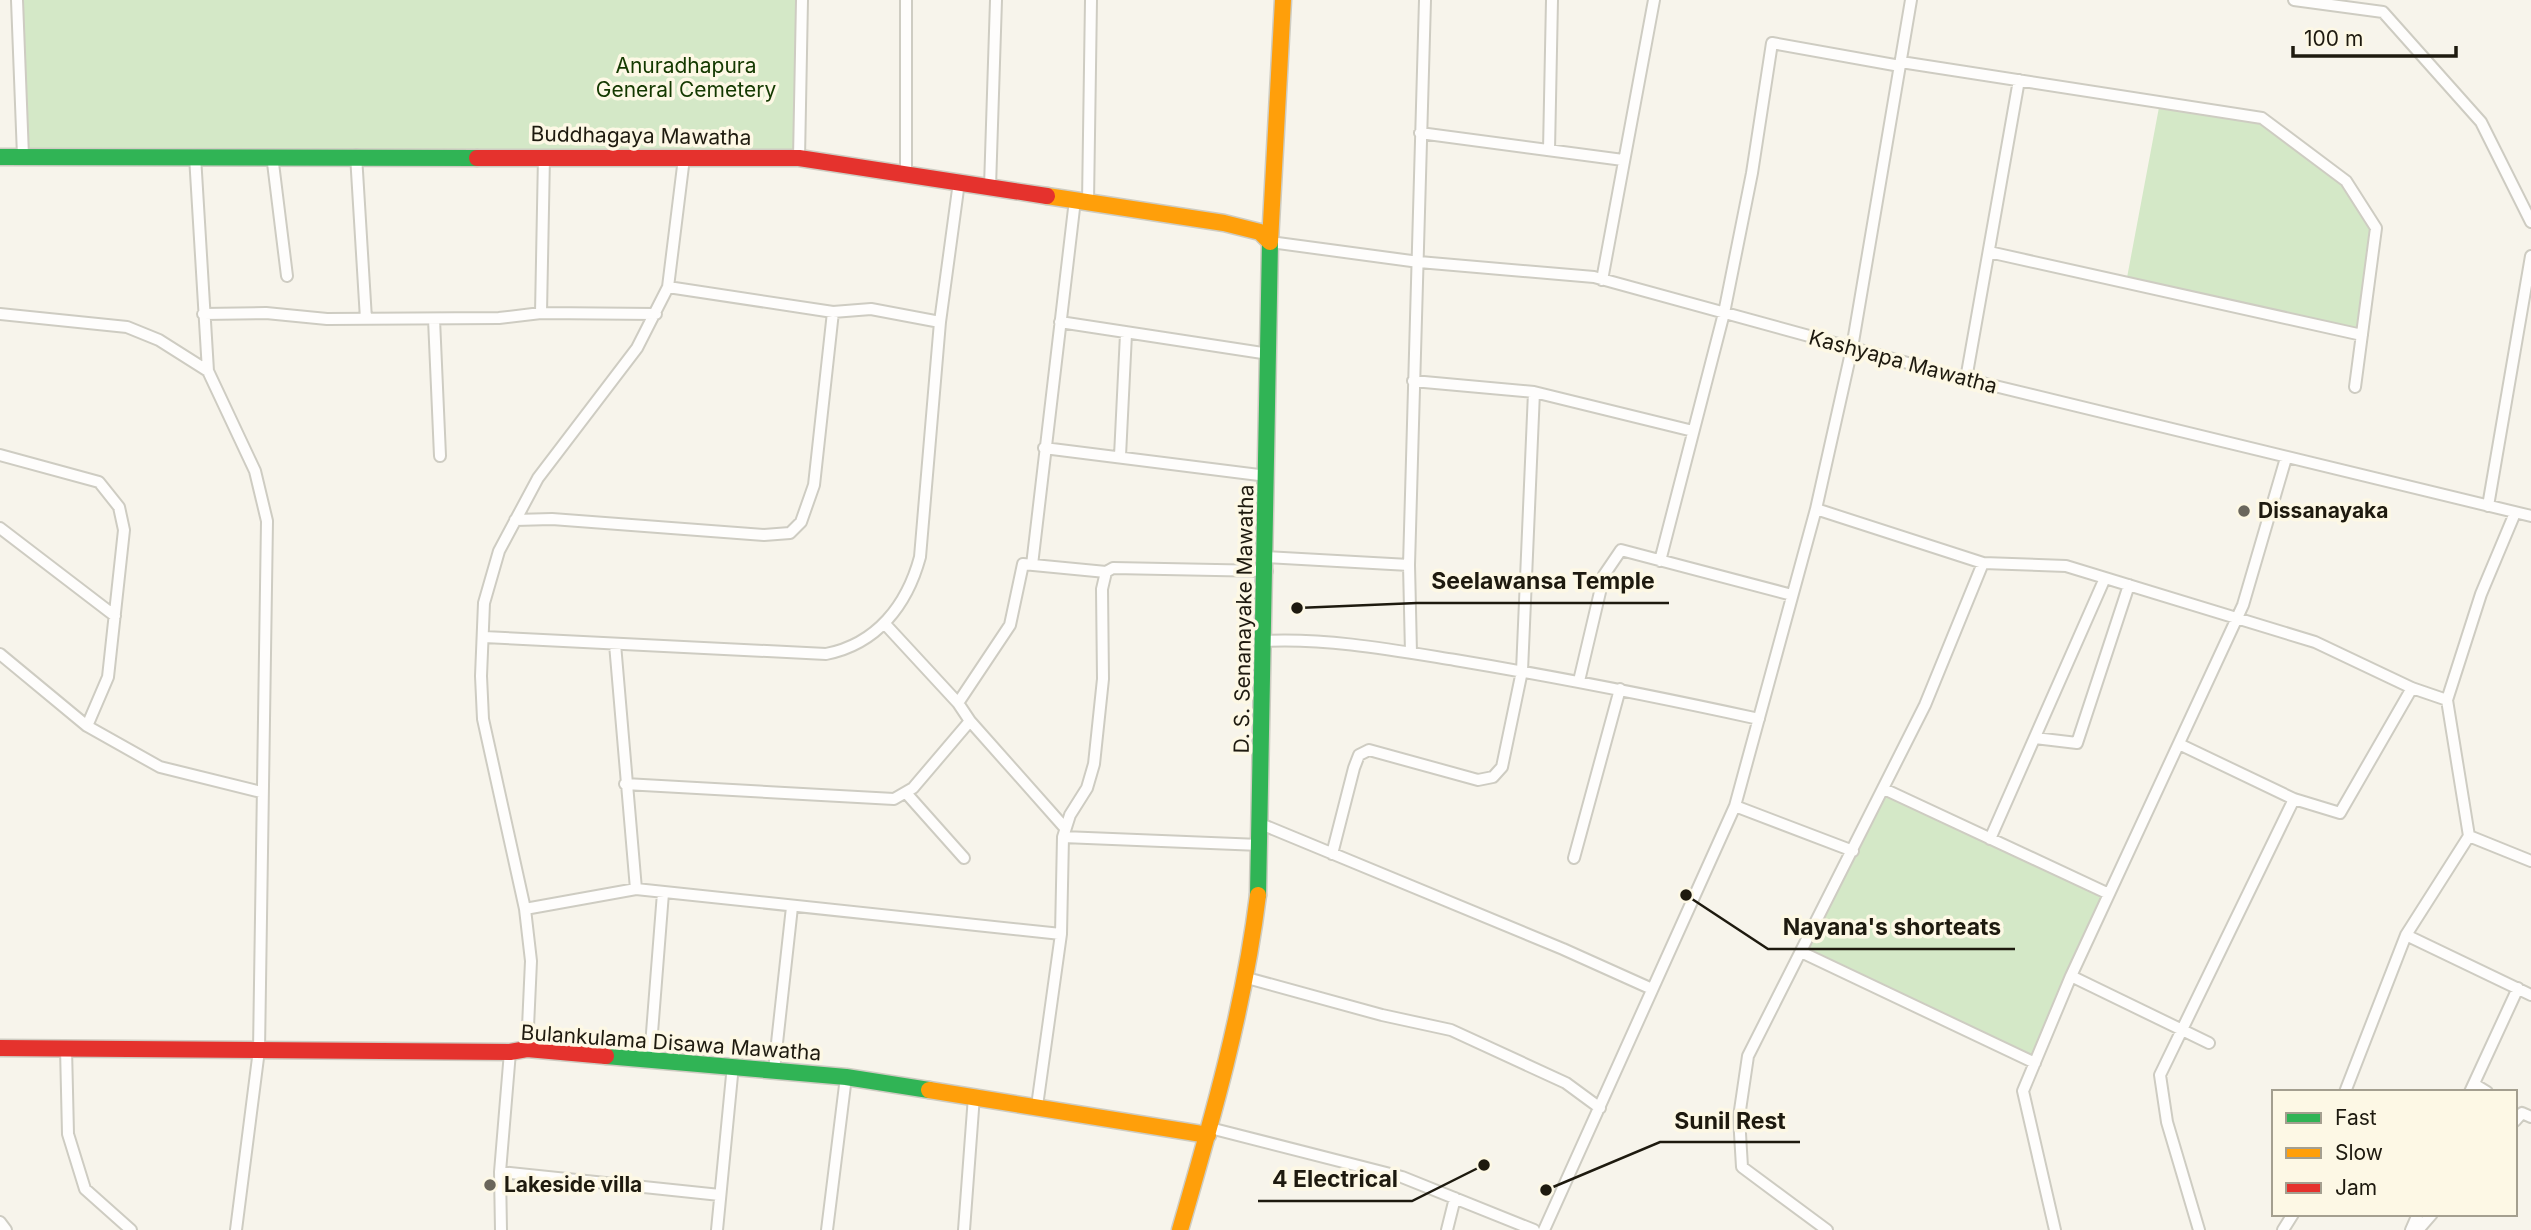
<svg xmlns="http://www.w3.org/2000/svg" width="2531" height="1230" font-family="Inter,sans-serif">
<rect width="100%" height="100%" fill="#f7f4eb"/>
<path fill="#d4e8c7" d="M17 0H802L799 158 23 156Z
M2160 102 2262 118 2346 181 2376 228 2362 335 2126 283Z
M1884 789 2109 894 2035 1063 1801 952Z"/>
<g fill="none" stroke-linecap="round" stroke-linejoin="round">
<defs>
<path id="street" d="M17 0 23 156
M2294 0 2383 12 2481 122 2531 222
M1901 62 2262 118 2346 181 2376 228 2355 387
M1420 133 1623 160
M1549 150 1552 0
M272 155 287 276
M356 155 366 319
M195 156 208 371 255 471 267 521 259 1050 236 1230
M799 158 802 0
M906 173V0
M990 187 996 0
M1088 202 1091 0
M1270 242 1419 262 1594 277 1966 379 2531 516
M1989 252 2362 335
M1602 280 1654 0
M668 287 833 312 871 309 940 322
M541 313 544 156
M0 314 127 327 159 340 208 371
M203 314 266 313 327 319 499 318 541 313 656 314
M434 319 440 456
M1060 322 1269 354
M1966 379 2019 80
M1413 381 1534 392 1693 431
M1044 448 1267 476
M0 455 99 482 119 507 124 530 108 677 87 726
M1120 456 1126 334
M2488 506 2531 256
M1816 509 1983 563 2066 566 2315 642 2412 688 2447 700 2469 836 2406 935 2345 1092
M515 520 552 519 764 535 790 533 801 522 814 485 833 312
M0 528 115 616
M1267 557 1409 565
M1660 561 1724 313 1752 173 1772 43 1900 66
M1032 565 1075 200
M885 624 958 703 970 721 1065 828
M484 637 826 654C877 644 907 605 920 557L940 322 959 182
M1265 641C1328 638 1393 650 1455 660 1557 677 1658 697 1759 719
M615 644 636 889
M1411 653 1409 565 1425 0
M0 654 87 726 160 767 261 792
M1579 681 1604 575 1621 550 1792 595
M2447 700 2481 594 2515 513
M958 703 1010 625 1023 564 1106 572
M2035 738 2077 743 2129 585
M2179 744 2294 799 2340 813 2412 688
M625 784 894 799 913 788 970 721
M1884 789 2109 894
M907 794 964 858
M1735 806 1853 851
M1261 824 1563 949 1652 989
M2469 836 2531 861
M1063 837 1260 845
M1990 839 2105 578
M1332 854 1354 768 1359 755 1369 750 1478 780 1493 777 1502 767 1522 671 1534 392
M1574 858 1620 689
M525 909 636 889 1061 934
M2406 935 2531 995
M1801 952 2035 1063
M2071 976 2209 1043
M1247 978 1382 1015 1451 1030 1566 1083 1600 1108
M66 1048 68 1134 85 1189 131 1230
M527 1049 531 961 525 909 483 719 481 676 484 603 499 551 538 478 637 348 668 287 684 158
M650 1058 663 893
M774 1070 792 907
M2474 1084 2487 1092
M2470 1092 2518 988
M1037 1106 1061 934 1063 837 1070 815 1087 788 1094 764 1103 679 1102 589 1106 572 1113 568 1267 571
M2515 1121 2522 1113 2531 1117
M1210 1128 1402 1177 1534 1230
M500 1172 720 1195
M0 1222 6 1230
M501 1230 500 1172 510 1052
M717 1230 733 1065
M827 1230 846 1077
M964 1230 974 1096
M1447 1230 1455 1198
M1544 1230 1735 806 1816 509 1852 348 1911 0
M1827 1230 1742 1167 1739 1117 1748 1056 1925 705 1983 563
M2055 1230 2023 1091 2071 976 2243 605 2286 458
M2199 1230 2167 1122 2160 1075 2294 799
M2283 1230 2293 1214
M2411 1230 2418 1214
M2418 1230 2432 1214"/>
<path id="fast" d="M0 157 477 158
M1258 895 1270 242
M606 1056 846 1077 929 1090"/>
<path id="slow" d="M1047 196 1224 223 1260 232 1270 242
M1270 242 1283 0
M929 1090 1208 1135
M1180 1230C1212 1120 1244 1009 1258 895"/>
<path id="jam" d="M477 158H799L1047 196
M0 1048 510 1052 527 1049 606 1056"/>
</defs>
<use href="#street" stroke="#ceccc2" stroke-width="14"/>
<use href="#fast" stroke="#ceccc2" stroke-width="19"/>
<use href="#slow" stroke="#ceccc2" stroke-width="19"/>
<use href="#jam" stroke="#ceccc2" stroke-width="19"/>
<use href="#street" stroke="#fefdfc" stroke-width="10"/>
<use href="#fast" stroke="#30b455" stroke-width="16"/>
<use href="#slow" stroke="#ff9f0a" stroke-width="16"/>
<use href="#jam" stroke="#e5322d" stroke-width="16"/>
</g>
<g fill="#6a665c" stroke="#fdf8e5" stroke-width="2.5">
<circle cx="2244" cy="511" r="7"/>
<circle cx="490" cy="1185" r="7"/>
</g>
<g text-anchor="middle" stroke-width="7" stroke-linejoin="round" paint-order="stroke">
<g font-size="21" fill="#143900" stroke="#fdf8e5">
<text x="686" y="73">Anuradhapura<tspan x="686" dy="24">General Cemetery</tspan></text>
</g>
<g font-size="21" fill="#1e1a0f" stroke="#fdf8e5">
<text transform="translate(641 136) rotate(1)" y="7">Buddhagaya Mawatha</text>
<text transform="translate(1903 362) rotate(15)" y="7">Kashyapa Mawatha</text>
<text transform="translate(1244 619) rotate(-89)" y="7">D. S. Senanayake Mawatha</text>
<text transform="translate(671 1043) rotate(4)" y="7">Bulankulama Disawa Mawatha</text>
</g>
<g font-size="21" font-weight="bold" fill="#1e1a0f" stroke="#fdf8e5" text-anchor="start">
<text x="2258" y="518">Dissanayaka</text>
<text x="504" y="1192">Lakeside villa</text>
</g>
</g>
<path fill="none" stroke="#1e1a0f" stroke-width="2.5" d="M1297 608L1417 603H1669M1686 895L1768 949H2015M1546 1190L1660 1142H1800M1484 1165L1412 1201H1258"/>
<g fill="#1e1a0f" stroke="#fdf8e5" stroke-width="2.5">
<circle cx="1297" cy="608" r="7"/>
<circle cx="1686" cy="895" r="7"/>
<circle cx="1546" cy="1190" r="7"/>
<circle cx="1484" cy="1165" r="7"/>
</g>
<g font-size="23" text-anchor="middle" font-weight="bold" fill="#1e1a0f" stroke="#fdf8e5" stroke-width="7" stroke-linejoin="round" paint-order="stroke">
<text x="1543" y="589">Seelawansa Temple</text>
<text x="1892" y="935">Nayana's shorteats</text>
<text x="1730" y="1129">Sunil Rest</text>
<text x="1335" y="1187">4 Electrical</text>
</g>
<rect x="2272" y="1090" width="245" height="126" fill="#fdf8e5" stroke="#a49f8f" stroke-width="2"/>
<rect x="2286" y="1113" width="35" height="10" fill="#30b455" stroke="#a49f8f" stroke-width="2"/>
<text x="2335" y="1125" font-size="21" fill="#1e1a0f">Fast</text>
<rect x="2286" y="1148" width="35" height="10" fill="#ff9f0a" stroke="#a49f8f" stroke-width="2"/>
<text x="2335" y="1160" font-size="21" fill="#1e1a0f">Slow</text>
<rect x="2286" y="1183" width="35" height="10" fill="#e5322d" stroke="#a49f8f" stroke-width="2"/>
<text x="2335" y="1195" font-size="21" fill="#1e1a0f">Jam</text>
<path d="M2293 46v10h163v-10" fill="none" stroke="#1e1a0f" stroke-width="3.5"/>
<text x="2304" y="46" font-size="21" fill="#1e1a0f" stroke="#fdf8e5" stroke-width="5" paint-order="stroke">100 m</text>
</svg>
